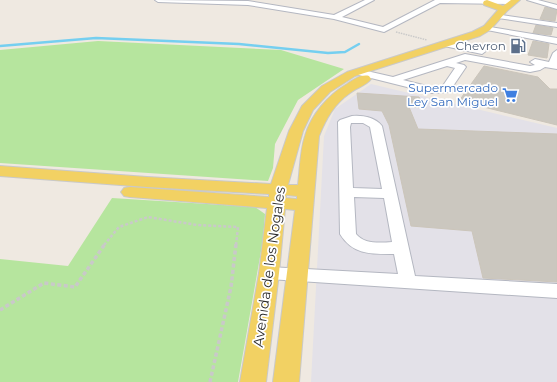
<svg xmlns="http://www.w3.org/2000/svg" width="557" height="382" font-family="Montserrat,sans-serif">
<rect width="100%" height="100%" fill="#efe9e1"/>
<path fill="#e3e1e8" d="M371 84 557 128V382H311L324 136 335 109Z"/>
<path fill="#b6e59e" d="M98 41 281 50 344 69 298 100 275 144 273 168 268 181 0 163V50Z
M112 198 255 207 265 214 263 240 238 382H0V259L68 266Z"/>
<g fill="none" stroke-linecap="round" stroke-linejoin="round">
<path stroke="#75cff0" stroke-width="2.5" d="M0 46 96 38 239 44 328 53 345 52 359 44"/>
</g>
<path fill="#cbc7bf" stroke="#cbc5ba" d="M545 7 557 10 555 21 540 19Z
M536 25 553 28 551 35 533 33Z
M533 41 549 44 547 58 528 55Z
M484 66 538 77 550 89H557V125L459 101Z
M357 93 419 97 426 108 409 107 418 129 557 134V282L483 278 472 231 411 226 389 125 382 111 359 109Z"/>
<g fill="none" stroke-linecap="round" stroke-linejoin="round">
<defs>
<path id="minor" d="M155 0 248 1 334 15 365 0H374L342 17 383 27 435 0H513L517 2 513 4 440 3 384 32 334 19 248 5 158 2Z
M527 0H538L557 5V9Z
M495 14 557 23V27L498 18H495Z
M484 26 557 38V44L487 30H484Z
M447 41 482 48 486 51 482 54 444 46 443 44Z
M557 50V69L545 67 540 70 530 72 465 60 456 63 464 65 466 67 449 92 431 93 355 74 353 72 358 69 393 77 465 54 530 66 535 65 530 62 535 59 549 62 553 53ZM447 66 455 68 442 87H431L403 80Z
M352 116C362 115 375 117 382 126L415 276 557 284V298L269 279 263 278 260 273 263 268 269 267 398 274 394 254C371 254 353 255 340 234L338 122 340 120ZM351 123H363L370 127 382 189 353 188 350 127ZM354 197 384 198 392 242C379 243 364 244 356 234Z"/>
<path id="major" d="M487 0 503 6 511 0H520L507 11 490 30 480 36 355 76 330 92 313 110 303 131 288 185H298C300 169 300 151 305 136 311 115 328 95 347 84 353 80 361 74 369 76L371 79C367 85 356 88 350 93 334 104 326 119 319 136L299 382H273L295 210 285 209 279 273 266 382H240L259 273 267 208 130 197 124 196 121 192 124 188 130 187 269 197V194L147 187 0 176V166L147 177 271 184 289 131 302 106 322 86 347 72 472 32 484 26 498 10 484 5 483 3 484 1ZM286 195 297 196V199L286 198Z"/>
</defs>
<use href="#minor" stroke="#b4b7c1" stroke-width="2"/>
<use href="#major" stroke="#c9c9c9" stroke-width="2"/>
<path stroke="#c9c9c9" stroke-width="1.5" stroke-dasharray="1.5 1" stroke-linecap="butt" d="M396 32 427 40"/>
<path stroke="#c9c9c9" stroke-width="2.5" stroke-dasharray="3 2" stroke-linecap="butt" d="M104 245 119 227 148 217 197 225 238 227 236 245"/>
<path stroke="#c9c9c9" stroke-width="3.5" stroke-dasharray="4 2.5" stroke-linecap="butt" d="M0 310 44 283 75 287 105 244
M210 382 231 287 236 244"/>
<use href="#minor" fill="#fff" fill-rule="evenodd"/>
<use href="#major" fill="#f2d163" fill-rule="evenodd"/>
</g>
<defs>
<symbol id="fuel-bare" viewBox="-9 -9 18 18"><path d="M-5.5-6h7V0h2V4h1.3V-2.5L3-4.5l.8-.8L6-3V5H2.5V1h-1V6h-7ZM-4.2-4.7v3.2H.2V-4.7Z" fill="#5c6f8a" stroke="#fff" stroke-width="2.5" paint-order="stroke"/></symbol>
<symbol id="supermarket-bare" viewBox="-9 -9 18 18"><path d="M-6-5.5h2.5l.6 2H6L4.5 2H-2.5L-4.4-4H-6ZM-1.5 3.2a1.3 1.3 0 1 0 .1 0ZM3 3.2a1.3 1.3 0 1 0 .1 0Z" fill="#3f7fe0" stroke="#fff" stroke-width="2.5" paint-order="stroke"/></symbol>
</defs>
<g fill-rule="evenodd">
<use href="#fuel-bare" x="507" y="35" width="22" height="22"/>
<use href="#supermarket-bare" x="499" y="84" width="22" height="22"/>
</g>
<g text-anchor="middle" stroke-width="3.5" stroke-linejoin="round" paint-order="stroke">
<g font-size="12" fill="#4e5e75" stroke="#fff" text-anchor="end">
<text x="506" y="50">Chevron</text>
</g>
<g font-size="12" fill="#366cbe" stroke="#fff" text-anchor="end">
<text x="498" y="92">Supermercado<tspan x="498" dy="14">Ley San Miguel</tspan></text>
</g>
<g font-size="14" fill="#2e2e2e" stroke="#fff">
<text transform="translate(269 267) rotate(-82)" y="5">Avenida de los Nogales</text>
</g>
</g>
</svg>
